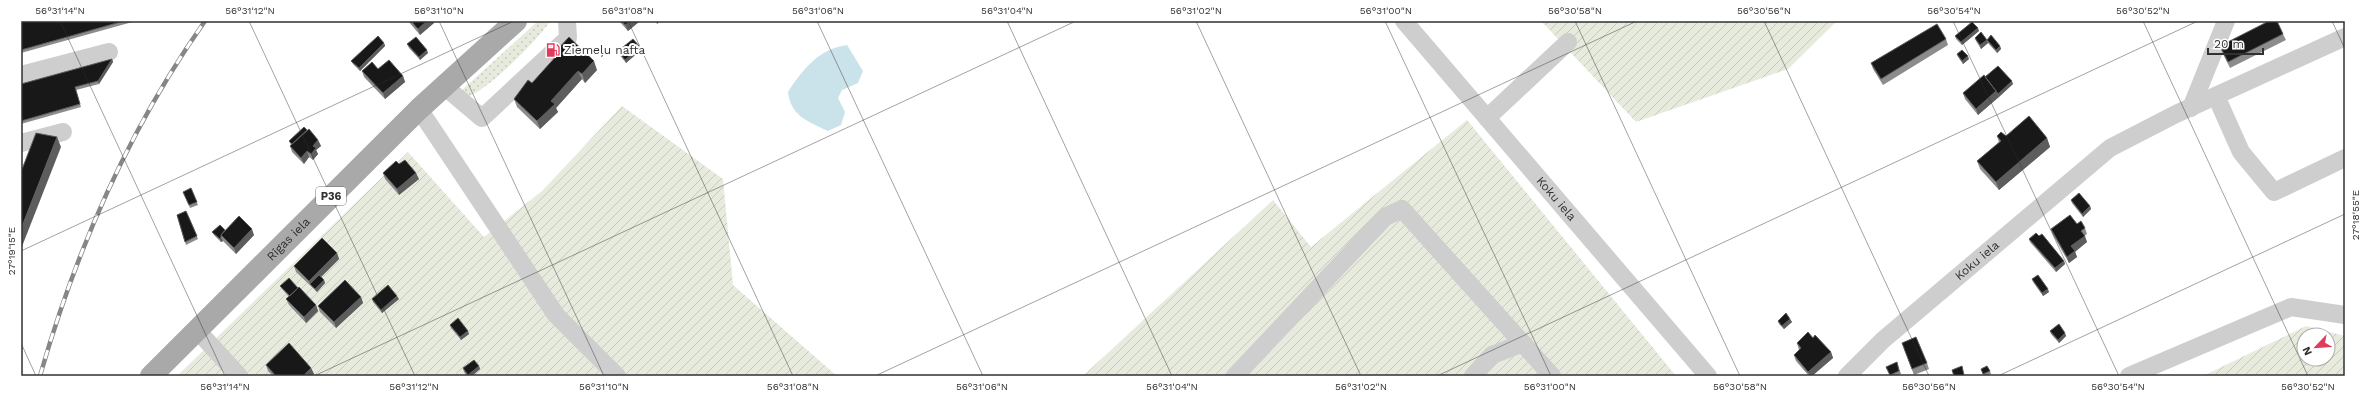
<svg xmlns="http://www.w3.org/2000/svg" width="2366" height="397" font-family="'Work Sans',sans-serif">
<defs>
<pattern id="grass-dots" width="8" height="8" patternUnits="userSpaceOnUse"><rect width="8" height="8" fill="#e6ebdd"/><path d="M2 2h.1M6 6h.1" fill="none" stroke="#c6cabe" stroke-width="1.8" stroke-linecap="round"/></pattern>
<pattern id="garden-furrows" width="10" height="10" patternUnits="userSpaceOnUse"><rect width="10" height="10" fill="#e6ebdd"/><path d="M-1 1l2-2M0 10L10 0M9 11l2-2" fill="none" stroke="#c6cabe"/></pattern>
</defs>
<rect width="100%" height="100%" fill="#fff"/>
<path fill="url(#grass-dots)" d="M538 21H550C542 36 482 96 467 96L462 90Z"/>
<path fill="url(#garden-furrows)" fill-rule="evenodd" d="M1541 21H1837L1788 69 1636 122Z
M622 106 723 179 733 285 837 376H177L408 152 484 237 542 191Z
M1467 120 1676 376H1083L1273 200 1311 247Z
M2306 326 2345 336V376H2203ZM2304 335H2328V359H2304Z"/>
<path fill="#cae2ea" d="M847 45 863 71 858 83 842 90 838 98 845 112 841 125 828 131C807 121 791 116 788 92 803 69 819 49 847 45Z"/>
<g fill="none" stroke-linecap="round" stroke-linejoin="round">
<g stroke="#cecece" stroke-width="18">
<path id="s1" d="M1404 21 1708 376"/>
<path d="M21 75 109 52"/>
<path d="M444 86 482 118 568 38 567 21"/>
<path d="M2216 96 2241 152 2274 192 2345 158"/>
<path d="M2191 108 2226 21"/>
<path d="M419 109 556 315 617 376"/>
<path d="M1487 118 1568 42"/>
<path d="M21 143 63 132"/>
<path d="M196 329 239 376"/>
<path d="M1235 376 1385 217 1402 209 1552 376"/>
<path d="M1473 376 1492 355 1523 343"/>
<path id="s2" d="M1847 376 1883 340 2110 148 2176 114 2345 37"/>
<path d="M2129 376 2291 307 2345 315"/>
</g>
<path stroke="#a9a9a9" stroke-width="22" id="s3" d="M151 376 419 109 516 21"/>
<defs>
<path id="rail" d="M40 376C76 250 129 129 205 21"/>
</defs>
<use href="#rail" stroke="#868686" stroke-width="4.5"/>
<use href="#rail" stroke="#fff" stroke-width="3" stroke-dasharray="9" stroke-linecap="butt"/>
</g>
<path fill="#8c8c8c" d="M21 21H136L21 53Z
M408 21H434V23L420 35Z
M619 21H640L628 31Z
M1979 31 1962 45 1956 39 1955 36Z
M2283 34 2286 40 2230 68 2222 52 2220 46Z
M1975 38 1987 40 2000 46 2001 49 1997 53 1988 43 1981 49 1976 41Z
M1946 39 1948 45 1883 85 1873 69 1871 63Z
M384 43 385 46 360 71 353 64 351 61Z
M407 44 428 53 420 60 409 48Z
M641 50 626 63 619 54 618 51Z
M556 51 597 70 585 83 582 79 556 108 558 112 540 129 517 107 514 99 532 83 558 55Z
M1957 54 1969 59 1963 64 1958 57Z
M112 59 113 62 99 84 76 90 81 107 21 124V84Z
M378 69 403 76 405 82 385 99 364 77 362 71Z
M2013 84 1978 115 1965 99 1963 93Z
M307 130 318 140 321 146 316 150 318 154 313 160 309 157 304 164 292 152 290 146 291 145 289 141Z
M1997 136 2047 138 2050 147 1999 190 1980 169 1977 161 1999 142Z
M399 164 419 179 399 195 385 179 383 173Z
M191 188 198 205 190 208 183 192Z
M2071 200 2090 206 2091 209 2083 217 2072 203Z
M186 211 198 239 186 245 177 215Z
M2077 224 2085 228 2087 234 2084 236 2087 242 2075 251 2077 257 2069 263 2053 235 2051 229Z
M225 230 254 235 236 254 223 241 221 242 214 235 212 232Z
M2029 239 2064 261 2065 264 2056 272 2030 242Z
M337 253 339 259 321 277 324 280 325 283 317 292 296 272 294 266Z
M2032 279 2049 292 2043 296 2033 282Z
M280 286 298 288 316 305 318 311 306 323 289 305 286 299 289 297 282 289Z
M361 297 363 303 336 328 320 312 318 306Z
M372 299H399L382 313 373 302Z
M1790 319 1792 322 1784 329 1779 324 1778 321Z
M450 325 469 334 461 340 451 328Z
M2050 331 2065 333 2066 336 2059 343 2051 334Z
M1813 338 1831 352 1833 358 1812 376H1809L1796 361 1794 355 1799 350 1797 343Z
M1904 349 1927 363 1929 369 1914 375Z
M1897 362 1901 374 1896 376H1890L1886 367Z
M266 365 311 368 314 374 311 376H273L268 371Z
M479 366 480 369 472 376H467L464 372 463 368Z
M1981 369 1990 371 1991 374 1986 376H1984Z"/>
<path fill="#5d5d5d" d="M427 21H434V23L420 35 418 29Z
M631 21H640L628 31 625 25Z
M656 21H660L657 24Z
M1978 28 1979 31 1962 45 1961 42Z
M1987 40 1988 43 1981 49 1980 45Z
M384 43 385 46 360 71 359 68Z
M2000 46 2001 49 1997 53 1996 50Z
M640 47 641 50 626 63 625 60Z
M427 50 428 53 420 60 419 57Z
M1968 56 1969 59 1963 64 1962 61Z
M112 59 113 62 99 84 98 81Z
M594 61 597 70 585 83 582 74Z
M578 71 582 79 556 108 558 112 540 129 537 121 551 101Z
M403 76 405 82 385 99 383 93Z
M2012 81 2013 84 1999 97 1998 94Z
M1996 91 1999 97 1978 115 1976 109Z
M57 137 61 147 21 249V229Z
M2047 138 2050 147 1999 190 1996 182Z
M318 140 321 146 316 150 318 154 313 160 311 154 313 146Z
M307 151 309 157 304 164 301 158Z
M416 173 419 179 399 195 397 189Z
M2090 206 2091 209 2083 217 2082 214Z
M252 229 254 235 236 254 234 248Z
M2085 236 2087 242 2075 252 2077 257 2069 263 2067 257 2071 246Z
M221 237 223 241 221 242 220 239Z
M337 253 339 259 312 286 310 284 309 281Z
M2064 261 2065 264 2056 272 2055 268Z
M324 280 325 283 317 292 315 289Z
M2048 289 2049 292 2043 296 2042 293Z
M397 296 399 299 382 313 381 310Z
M361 297 363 303 336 328 334 322Z
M316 305 318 311 306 323 304 317Z
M1790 319 1792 322 1784 329 1782 326Z
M468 331 469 334 461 340 460 337Z
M2065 333 2066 336 2059 343 2058 340Z
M1831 352 1833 358 1812 376H1810L1808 372Z
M479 366 480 369 472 376H468V375Z
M311 368 314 374 311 376H303Z"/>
<path fill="#181818" stroke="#5d5d5d" d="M21 21H124L21 50Z
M411 21H427L418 29Z
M622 21H631L625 25Z
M2269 21H2277L2283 34 2228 62 2220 46Z
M1972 22 1978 28 1961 42 1955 36Z
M1937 24 1946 39 1881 79 1871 63Z
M1981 32 1987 40 1980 45 1975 38Z
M1991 35 2000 46 1996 50 1987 40Z
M378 36 384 43 359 68 351 61Z
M416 37 427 50 419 57 407 44Z
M569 37 594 61 582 74 578 71 551 101 555 104 537 121 514 99 528 80 532 83 559 53 556 51Z
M633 39 640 47 625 60 618 51Z
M1962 50 1968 56 1962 61 1957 54Z
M112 59 98 81 75 87 80 104 21 121V84Z
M389 60 403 76 383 93 362 71 372 62 378 69Z
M1998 66 2012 81 1998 94 1996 91 1985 77Z
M1984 75 1996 91 1976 109 1963 93Z
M2029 116 2047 138 1996 182 1977 161 2001 141 1997 136 2001 132 2006 136Z
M304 127 307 130 292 144 289 141Z
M309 129 318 140 313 146 316 148 311 154 307 151 301 158 290 146Z
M36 133 57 137 21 229V172Z
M405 160 416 173 397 189 383 173 396 161 399 164Z
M191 188 197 202 189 205 183 192Z
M2079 193 2090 206 2082 214 2071 200Z
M186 211 197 236 185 242 177 215Z
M2070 215 2077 224 2081 221 2085 228 2081 231 2085 236 2071 246 2075 251 2067 257 2051 229Z
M239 216 252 229 234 248 221 235Z
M220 225 225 230 221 235V237L220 239 212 232Z
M2036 233 2039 236 2042 234 2064 261 2055 268 2029 239Z
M322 238 337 253 309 281 294 266Z
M319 275 324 280 315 289 310 284Z
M2038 275 2048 289 2042 293 2032 279Z
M289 278 298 288 290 296 280 286Z
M345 280 361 297 334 322 318 306Z
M388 285 397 296 381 310 372 299Z
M299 287 316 305 304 317 286 299Z
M1786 313 1790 319 1782 326 1778 321Z
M458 318 468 331 460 337 450 325Z
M2059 324 2065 333 2058 340 2050 331Z
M1808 332 1813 338 1815 335 1831 352 1808 372 1794 355 1801 348 1797 343Z
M1916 337 1927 363 1912 369 1902 343Z
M289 343 311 368 303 376H276L266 365Z
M474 360 479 366 468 375 463 368Z
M1897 362 1899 371 1890 375 1886 367Z
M1962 366 1964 375 1961 376H1954L1952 370Z
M1987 366 1990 371 1983 374 1981 369Z"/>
<path fill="none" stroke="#313131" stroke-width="1" stroke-opacity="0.45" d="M60 21 225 376M249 21 415 376M439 21 604 376M628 21 793 376M817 21 983 376M1007 21 1172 376M1196 21 1361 376M1385 21 1551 376M1575 21 1740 376M1764 21 1929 376M1953 21 2119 376M2143 21 2308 376M2332 21 2345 49M21 251 514 21M21 343 36 376M314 376 1076 21M875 376 1637 21M1437 376 2198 21M1998 376 2345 214"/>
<defs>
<symbol id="fuel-bare" viewBox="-9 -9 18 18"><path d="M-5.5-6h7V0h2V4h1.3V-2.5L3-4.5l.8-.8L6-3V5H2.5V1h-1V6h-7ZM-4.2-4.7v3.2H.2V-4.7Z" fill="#e23a5b" stroke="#fff" stroke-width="2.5" paint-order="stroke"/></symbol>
</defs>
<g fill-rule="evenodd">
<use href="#fuel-bare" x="543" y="40" width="20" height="20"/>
</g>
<g text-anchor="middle" stroke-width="4" stroke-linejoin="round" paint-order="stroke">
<rect fill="#fff" stroke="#6f6f6f" stroke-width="1" x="316" y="187" width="30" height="18" rx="3"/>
<g font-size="11" font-weight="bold" fill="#313131">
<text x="331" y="200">P36</text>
</g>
<g font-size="12" fill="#313131" stroke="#fff" text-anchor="start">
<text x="564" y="54">Ziemeļu nafta</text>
</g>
<g font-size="12" fill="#313131" stroke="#fff">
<text dy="4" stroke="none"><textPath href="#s1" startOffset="234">Koku iela</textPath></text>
<text dy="4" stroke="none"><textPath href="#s3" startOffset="194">Rīgas iela</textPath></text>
<text dy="4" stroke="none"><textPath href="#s2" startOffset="174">Koku iela</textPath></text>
</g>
</g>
<rect width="2366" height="397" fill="none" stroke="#ffffff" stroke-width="44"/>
<g transform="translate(2316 347) rotate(245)"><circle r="19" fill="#ffffff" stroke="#adadad"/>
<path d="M0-3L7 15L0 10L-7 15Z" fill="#e23a5b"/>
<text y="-6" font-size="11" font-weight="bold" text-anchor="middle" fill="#313131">N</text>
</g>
<path d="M2208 48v6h55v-6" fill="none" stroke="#313131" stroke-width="2"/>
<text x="2214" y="48" font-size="12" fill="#313131" stroke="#ffffff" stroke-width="3" paint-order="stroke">20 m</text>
<rect x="22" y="22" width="2322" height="353" fill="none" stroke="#313131" stroke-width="1.5"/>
<g font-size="10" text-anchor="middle" fill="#313131">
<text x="60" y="14">56°31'14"N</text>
<text x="250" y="14">56°31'12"N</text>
<text x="439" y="14">56°31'10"N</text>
<text x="628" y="14">56°31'08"N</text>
<text x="818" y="14">56°31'06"N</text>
<text x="1007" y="14">56°31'04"N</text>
<text x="1196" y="14">56°31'02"N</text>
<text x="1386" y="14">56°31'00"N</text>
<text x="1575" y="14">56°30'58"N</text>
<text x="1764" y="14">56°30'56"N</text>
<text x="1954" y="14">56°30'54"N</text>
<text x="2143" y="14">56°30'52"N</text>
<text transform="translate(2355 215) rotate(-90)" y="4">27°18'55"E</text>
<text transform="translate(11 251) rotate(-90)" y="4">27°19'15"E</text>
<text x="225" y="390">56°31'14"N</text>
<text x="414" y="390">56°31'12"N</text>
<text x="604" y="390">56°31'10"N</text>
<text x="793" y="390">56°31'08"N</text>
<text x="982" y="390">56°31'06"N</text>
<text x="1172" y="390">56°31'04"N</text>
<text x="1361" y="390">56°31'02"N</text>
<text x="1550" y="390">56°31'00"N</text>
<text x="1740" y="390">56°30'58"N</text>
<text x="1929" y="390">56°30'56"N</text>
<text x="2118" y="390">56°30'54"N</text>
<text x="2308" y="390">56°30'52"N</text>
</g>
</svg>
